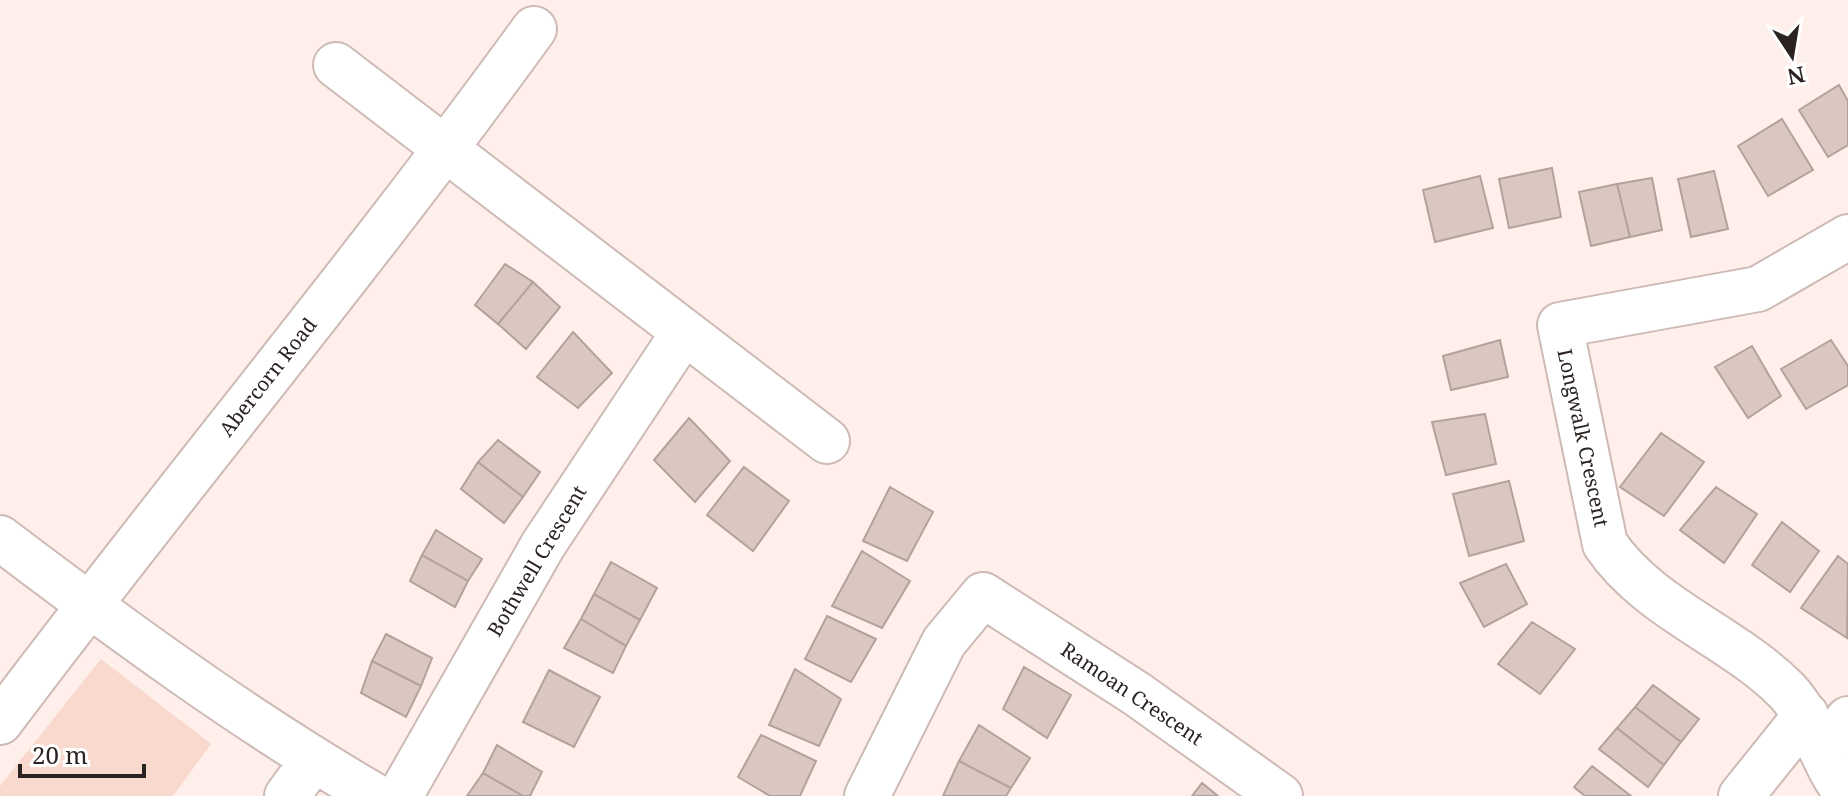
<svg xmlns="http://www.w3.org/2000/svg" width="1848" height="796" font-family="'Noto Serif',serif">
<rect width="100%" height="100%" fill="#ffefea"/>
<path fill="#f9d8cd" d="M101 659 211 744 173 796H0V786Z"/>
<path fill="#dac7c1" stroke="#b3a19c" stroke-width="2" d="M1839 85 1848 101V145L1828 157 1799 110Z
M1782 119 1813 170 1768 196 1738 146Z
M1552 168 1561 217 1509 228 1499 179Z
M1714 171 1728 229 1691 237 1678 179Z
M1480 176 1493 228 1435 242 1423 190Z
M1652 178 1662 230 1630 237 1617 184Z
M1617 184 1630 237 1591 246 1579 192Z
M505 264 533 282 498 324 475 305Z
M533 282 560 307 526 349 498 324Z
M573 332 612 373 578 408 537 377Z
M1500 340 1508 377 1451 390 1443 356Z
M1831 340 1848 366V385L1806 409 1781 369Z
M1752 346 1781 396 1748 418 1715 367Z
M1485 414 1496 464 1446 475 1432 422Z
M689 418 730 461 695 502 654 460Z
M1661 433 1704 462 1664 516 1620 487Z
M498 440 540 472 523 497 478 462Z
M478 462 523 497 504 523 461 489Z
M744 467 789 501 753 551 707 515Z
M1509 481 1524 541 1469 556 1453 494Z
M890 487 933 512 907 561 863 541Z
M1716 487 1757 514 1724 563 1680 530Z
M1782 522 1819 551 1790 592 1752 565Z
M436 530 482 559 468 581 422 555Z
M862 551 910 581 882 628 832 606Z
M422 555 468 581 455 607 410 581Z
M1838 556 1848 564 1847 638 1801 608Z
M611 562 657 588 640 620 594 594Z
M1506 564 1527 604 1484 627 1460 583Z
M594 594 640 620 626 646 581 619Z
M827 616 876 639 851 682 805 659Z
M581 619 626 646 613 673 564 648Z
M1532 622 1575 649 1540 694 1498 664Z
M386 634 432 658 421 686 372 661Z
M372 661 421 686 406 717 361 693Z
M1024 667 1071 695 1047 738 1003 709Z
M795 669 841 699 819 746 769 725Z
M549 670 600 697 574 747 523 722Z
M1653 685 1699 719 1681 742 1635 707Z
M1635 707 1681 742 1664 765 1617 728Z
M979 725 1030 758 1011 788 959 761Z
M1617 728 1664 765 1648 787 1599 749Z
M761 735 816 761 800 796H770L738 777Z
M497 745 542 772 530 796H523L483 773Z
M959 761 1011 788 1006 796H943Z
M1592 766 1631 796H1585L1574 787Z
M483 773 523 796H467Z
M1202 783 1218 796H1192Z"/>
<g fill="none" stroke-linecap="round" stroke-linejoin="round">
<defs>
<path id="minor" d="M336 65 827 441
M1848 237 1758 289 1560 325 1605 544C1649 609 1731 635 1786 690 1815 720 1821 764 1848 795
M0 538C120 629 244 720 375 796
M0 722C175 489 363 265 534 29
M1822 751 1848 719
M287 796 313 760
M400 796 543 545 684 332
M867 796 944 642 983 595 1137 694 1280 796
M1741 796 1806 715"/>
</defs>
<use href="#minor" stroke="#cdbab4" stroke-width="48"/>
<use href="#minor" stroke="#fff" stroke-width="44"/>
</g>
<g text-anchor="middle" stroke-width="6" stroke-linejoin="round" paint-order="stroke">
<g font-size="20" fill="#2a2321" stroke="#fff">
<text transform="translate(268 377) rotate(-52)" y="7">Abercorn Road</text>
<text transform="translate(1583 438) rotate(78)" y="7">Longwalk Crescent</text>
<text transform="translate(537 561) rotate(-59)" y="7">Bothwell Crescent</text>
<text transform="translate(1132 694) rotate(34)" y="7">Ramoan Crescent</text>
</g>
</g>
<g transform="translate(1792 56) rotate(168)" stroke="#ffffff" stroke-width="6" paint-order="stroke">
<path d="M0-6L14 30L0 20L-14 30Z" fill="#2a2321"/>
<text y="-12" font-size="22" font-weight="bold" text-anchor="middle" fill="#2a2321">N</text>
</g>
<path d="M20 764v12h124v-12" fill="none" stroke="#2a2321" stroke-width="4"/>
<text x="32" y="764" font-size="24" fill="#2a2321" stroke="#ffffff" stroke-width="6" paint-order="stroke">20 m</text>
</svg>
